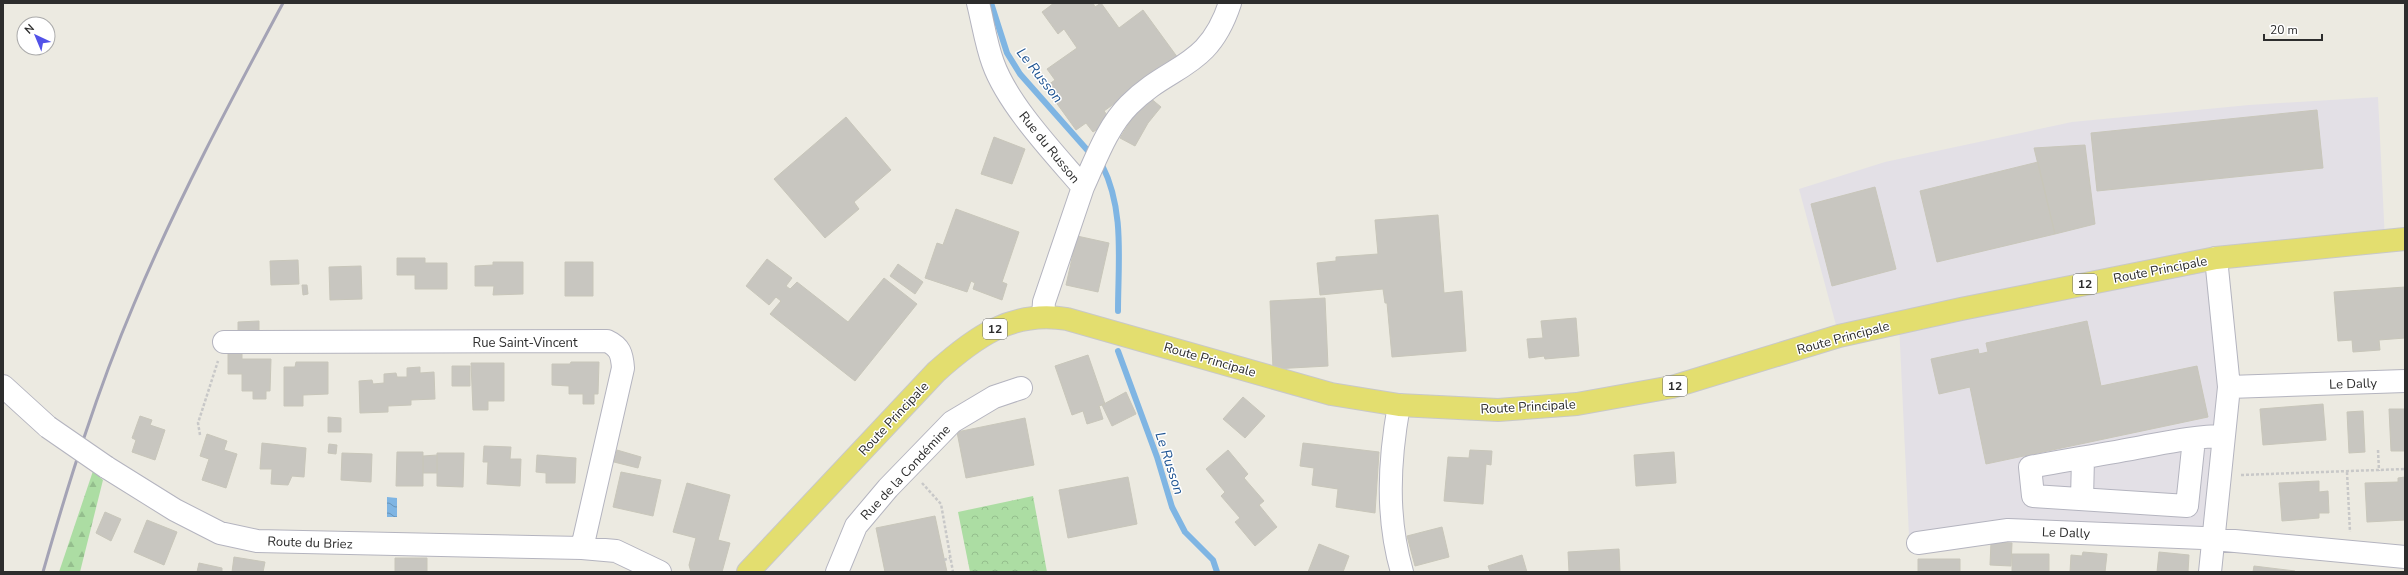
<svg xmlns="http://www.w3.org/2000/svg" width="2408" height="575" font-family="'Nunito Sans',sans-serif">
<defs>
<pattern id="forest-firs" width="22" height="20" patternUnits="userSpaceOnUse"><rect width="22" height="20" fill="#acdda3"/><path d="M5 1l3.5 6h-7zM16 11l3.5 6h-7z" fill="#94be8d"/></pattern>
<pattern id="park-crowns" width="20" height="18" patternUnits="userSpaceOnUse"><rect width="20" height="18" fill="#acdda3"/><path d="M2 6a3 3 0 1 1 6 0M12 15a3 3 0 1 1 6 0" fill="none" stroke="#94be8d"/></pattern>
<pattern id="water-waves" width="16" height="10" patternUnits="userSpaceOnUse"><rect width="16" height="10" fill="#7fb5e3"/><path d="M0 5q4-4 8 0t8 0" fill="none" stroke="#6894b8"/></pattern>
</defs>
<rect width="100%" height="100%" fill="#eceae1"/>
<path fill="#e3e0e6" d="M2378 97 2385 241 2216 258 2229 387 2214 540 2008 530 1918 543 1909 536 1899 323 1839 336 1799 189 1885 162 2072 122 2249 105Z"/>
<path fill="url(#forest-firs)" d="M93 471 103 480 80 572H59Z"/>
<path fill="url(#park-crowns)" d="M1033 496 1047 572H970L958 512Z"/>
<path fill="url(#water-waves)" d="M387 497 397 498V517H387Z"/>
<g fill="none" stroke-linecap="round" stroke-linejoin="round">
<path stroke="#7fb5e3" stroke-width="6" d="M991 3 1007 53 1020 74 1089 152
M1102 165C1125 210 1118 262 1118 311
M1118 351 1157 457 1172 507 1185 532 1213 560 1217 572"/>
</g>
<path fill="#c8c6c0" stroke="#c8c6ba" d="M1054 3H1093L1095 7 1101 3 1119 28 1143 10 1178 58 1104 111 1111 120 1093 132 1086 123 1076 130 1045 87 1055 80 1047 69 1077 48 1064 29 1058 34 1042 12Z
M1149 97 1161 107 1148 123 1135 146 1120 138 1134 115Z
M2317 110 2323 168 2097 191 2091 133Z
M846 117 891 170 854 202 859 209 825 238 774 179Z
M994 137 1025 149 1012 184 981 174Z
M2085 145 2095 224 2055 234 2034 148Z
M2038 162 2055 234 1937 262 1920 191Z
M1875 187 1896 269 1832 286 1811 204Z
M956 209 1019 232 1002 282 1007 284 1002 300 973 289 975 283 971 281 967 292 925 278 937 243 943 245Z
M1438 215 1444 293 1462 291 1466 351 1392 357 1387 303H1385L1383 289 1320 295 1317 263 1336 261V257L1378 254 1375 220Z
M1077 236 1109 243 1098 292 1066 285Z
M397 258H425V263H447V289H415V275H397Z
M767 259 792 278 786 286 790 289 797 282 848 322 884 278 917 304 855 381 770 314 781 301 776 297 769 305 746 286Z
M298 260 299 284 271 285 270 261Z
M493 262H523V294L493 295 494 286H475V266L493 265Z
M565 262H593V296H565Z
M898 264 923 282 915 294 890 276Z
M361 266 362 299 330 300 329 267Z
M302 285H307L308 294 303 295Z
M2405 287V338L2379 340 2380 350 2353 352 2352 340 2338 341 2334 292Z
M1325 298 1328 366 1273 369 1270 301Z
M1576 318 1579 356 1545 359 1544 356 1529 358 1527 339 1543 338 1541 321Z
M259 321V337H238V322Z
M2087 321 2101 386 2197 366 2208 417 1986 464 1970 387 1939 394 1931 359 1978 349 1979 354 1988 352 1986 343Z
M228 350H242V359H271L270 391H266V399H253V391H242V374H228Z
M1088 355 1105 404 1099 406 1103 419 1087 424 1083 411 1072 415 1055 366Z
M296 362H328V394L303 395V406H284V367H295Z
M571 362H599L598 394H594V404H583V394H569V386L552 385V364H570Z
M471 363H504V401H488V410H473Z
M452 366H470V386H452Z
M420 367V373L434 372 435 399 411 400V405L388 406V412L360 413 359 381 372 380 373 384 384 383V374L396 373 397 377H407V368Z
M1126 392 1136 414 1112 426 1102 405Z
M1243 397 1265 416 1245 438 1223 419Z
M2323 404 2326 440 2263 445 2260 409Z
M2389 409H2405V451H2391Z
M2363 411 2365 452 2349 453 2347 412Z
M140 416 152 420 150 425 165 430 155 460 132 452 136 440 132 438Z
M328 417 341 418V432H328Z
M1025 418 1034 465 966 478 957 432Z
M207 434 227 441 224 450 237 454 226 488 202 480 209 459 200 456Z
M262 443 306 448 304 477 292 476 288 485 271 484 272 469H260Z
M1303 443 1379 452 1375 513 1336 507 1338 489 1312 485 1314 468 1300 466Z
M329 444 337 445 336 454 328 453Z
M484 446 511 447 510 459H521L520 486 487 484 488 462H483Z
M617 450 641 457 638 468 614 462Z
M1228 450 1248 474 1244 478 1264 501 1259 505 1277 527 1255 546 1235 522 1240 518 1221 496 1225 492 1206 469Z
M1470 450 1492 451 1491 465 1486 464 1483 504 1444 501 1448 457 1469 458Z
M397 452H423V486H396Z
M1674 452 1676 483 1636 486 1634 455Z
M342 453 372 454 371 482 341 480Z
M437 453H464L463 487 437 486Z
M437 455V473H423V456Z
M537 455 576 458 575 483H546V473L536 472Z
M621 472 661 480 653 516 613 507Z
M1128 477 1137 524 1068 538 1059 490Z
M2405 477V520L2367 522 2365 483 2398 482V478Z
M2319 481V492L2328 491 2329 513H2319V518L2282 521 2279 483Z
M687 483 730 495 718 540 730 543 722 572H691L689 565 696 538 673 532Z
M105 512 121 519 111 541 96 533Z
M935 516 947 572H885L876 528Z
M147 520 177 532 164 565 134 552Z
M1442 527 1449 557 1415 566 1407 536Z
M1991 542 2012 543 2011 566 1990 565Z
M1319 544 1349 556 1343 572H1308Z
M1619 549 1620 572H1569L1568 552Z
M2083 552 2107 554 2105 572H2070L2071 555 2082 556Z
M2159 552 2189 555 2188 572H2157Z
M2012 554H2049V572H2012Z
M1522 555 1527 572H1490L1488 566Z
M234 557 265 562 263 572H232Z
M395 558H427V572H395Z
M1918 559H1960V572H1918Z
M199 563 222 568V572H197Z
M2254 566 2295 571V572H2253Z"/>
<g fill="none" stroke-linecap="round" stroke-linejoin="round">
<defs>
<path id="minor" d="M978 3C983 23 986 44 993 63 1008 105 1054 153 1083 187L1044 302 1043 316
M1083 187C1096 159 1107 127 1129 105 1171 63 1208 70 1230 3
M224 342 607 341C620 347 622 354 623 368L582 548
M3 386 48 427
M2229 387 2405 381
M1399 405C1389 461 1386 517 1402 572
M2194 439 2187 506 2033 496 2030 467C2068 460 2105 454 2142 447 2169 442 2197 436 2224 436
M106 467 175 510 220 533 257 541 582 548 616 551 660 572
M2082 499 2083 458
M1918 543 2008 530 2203 538 2405 557
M837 572 856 526 888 488 952 422 994 397 1021 388
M2210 572 2229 387 2216 258"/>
<path id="major" d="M748 572 936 372C975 337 1012 310 1067 319L1331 394 1399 405 1498 410 1577 404 1672 387 1839 336 1961 309 2216 258 2405 239"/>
</defs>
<use href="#minor" stroke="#b4b4bf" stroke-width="24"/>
<use href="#major" stroke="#c8c8c8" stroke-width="24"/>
<path stroke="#c8c8c8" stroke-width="2.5" stroke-dasharray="3 2" stroke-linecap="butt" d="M200 435 198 423 218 361
M2378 450 2379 471
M2347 472 2350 532
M2241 475 2405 469
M922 483 941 504 953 572
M944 560 950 558"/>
<use href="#minor" stroke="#fff" stroke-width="22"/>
<use href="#major" stroke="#e3de6f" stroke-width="22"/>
<path stroke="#a4a3b5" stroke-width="3" d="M43 572C69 481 97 391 134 304 177 201 230 102 283 3"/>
<defs>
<path id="minor-bridge" d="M48 427 106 467"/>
</defs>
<use href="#minor-bridge" stroke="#b4b4bf" stroke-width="24" stroke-linecap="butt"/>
<use href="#minor-bridge" stroke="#fff" stroke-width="22"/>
</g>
<g text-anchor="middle" stroke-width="3" stroke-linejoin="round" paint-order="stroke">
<g fill="#fff" stroke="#6c6c6c" stroke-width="1">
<rect x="2073" y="274" width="24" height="20" rx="3"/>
<rect x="983" y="319" width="24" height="20" rx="3"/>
<rect x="1663" y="376" width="24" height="20" rx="3"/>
</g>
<g font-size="12" font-weight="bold" fill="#2d2d2d">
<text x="2085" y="288">12</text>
<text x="995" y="333">12</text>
<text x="1675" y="390">12</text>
</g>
<g font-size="13" fill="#2d2d2d" stroke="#fff">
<text transform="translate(1050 147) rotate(51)" y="5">Rue du Russon</text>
<text transform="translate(2160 269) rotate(-11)" y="5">Route Principale</text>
<text transform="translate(1843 337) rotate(-15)" y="5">Route Principale</text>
<text x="525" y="347">Rue Saint-Vincent</text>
<text transform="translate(1210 359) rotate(16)" y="5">Route Principale</text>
<text transform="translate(2353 383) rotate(-2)" y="5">Le Dally</text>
<text transform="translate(1528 406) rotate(-3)" y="5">Route Principale</text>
<text transform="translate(893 418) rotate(-47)" y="5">Route Principale</text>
<text transform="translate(905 472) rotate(-47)" y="5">Rue de la Condémine</text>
<text transform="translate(2066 532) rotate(2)" y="5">Le Dally</text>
<text transform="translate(310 542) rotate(2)" y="5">Route du Briez</text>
</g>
<g font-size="14" font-style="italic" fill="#1c5291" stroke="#fff">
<text transform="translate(1040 75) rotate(52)" y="5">Le Russon</text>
<text transform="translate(1170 463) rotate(72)" y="5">Le Russon</text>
</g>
</g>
<rect width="2408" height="575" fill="none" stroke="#2d2d2d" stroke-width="8"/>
<g transform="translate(36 36) rotate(316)"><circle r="19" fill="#ffffff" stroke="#ababab"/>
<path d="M0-3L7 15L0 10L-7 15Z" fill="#5252e8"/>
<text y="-6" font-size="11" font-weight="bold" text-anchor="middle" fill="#2d2d2d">N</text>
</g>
<path d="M2264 34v6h58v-6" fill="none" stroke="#2d2d2d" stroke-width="2"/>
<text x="2270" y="34" font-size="12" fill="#2d2d2d" stroke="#ffffff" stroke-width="3" paint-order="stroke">20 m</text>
</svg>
